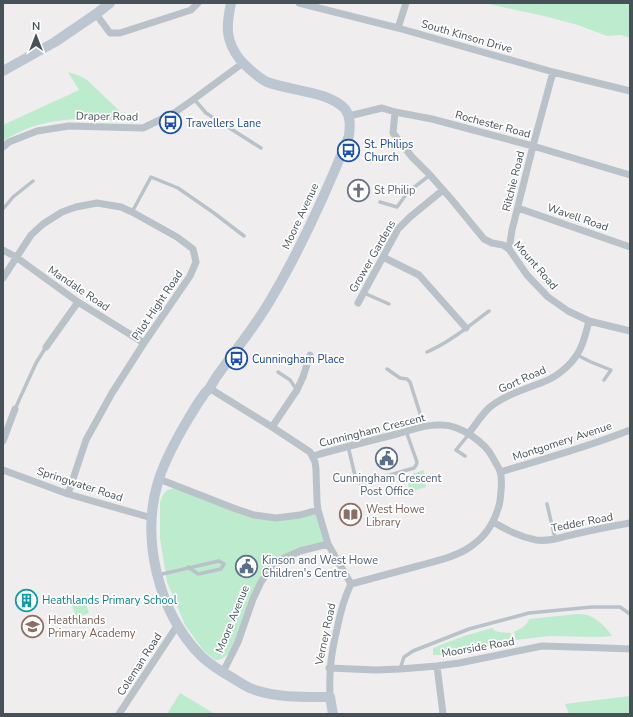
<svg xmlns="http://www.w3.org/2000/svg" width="633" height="717" font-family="'Nunito Sans',sans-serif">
<rect width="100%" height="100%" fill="#efeded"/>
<path fill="#bdebcd" d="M484 3H630V38L621 35 607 36 578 25 544 16Z
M68 72 80 76 87 80 130 121C116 121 101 119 87 119 55 119 30 124 3 141V125L79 90Z
M424 470 426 487 410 492 406 476Z
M175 488 276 518 318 510 328 544 300 551 270 569 234 645C228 653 226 660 215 660L203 650 185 625 167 582 160 538V502L163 495 167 490Z
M83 596 89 613 77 618 70 601Z
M577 614C580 614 584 614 587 615 596 617 607 628 612 636L599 637 549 636 516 640 514 632C520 629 527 626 529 619Z
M492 628C496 634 505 632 511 633L512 640 443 655H433V648L461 637Z
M180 693 215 714H167Z
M630 696V714H569L565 704Z"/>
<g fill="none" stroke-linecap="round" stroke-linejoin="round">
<path stroke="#b9c2c8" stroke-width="3.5" d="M194 99 206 113 261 148
M380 202 397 207 408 192 430 175
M3 209 13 197 33 181
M132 212 151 177 178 188 214 213 244 236
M364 293 389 304
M427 352C450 342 469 326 489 311
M577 355 591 362 611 370 604 380
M387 369 400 378 407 379 410 382 424 426
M278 372 290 380 297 390
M15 409 36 363 46 347
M348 446 356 480 360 483H362L414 468C416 466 417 465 417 462L406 431
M465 456 456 450 469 434
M547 504 555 538
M158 575 219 561 224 564 221 569 198 574 188 567
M400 669 404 657 413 651 469 629 529 613 592 607H620L630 614"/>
<path stroke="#b9c2c8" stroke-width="7" d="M299 3 398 28 553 72 630 91
M96 14 110 33H120L191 10 198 3
M398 28 406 3
M395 112 393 133 412 157 430 175 452 200 484 239 492 243 503 245 509 249 527 275 548 297 568 311 589 321 630 331
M349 116 382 108 395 112 432 119 533 146 630 175
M3 147 9 142 37 131 69 126 143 128 174 113 194 99 243 63
M518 208 630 247
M509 249 512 230 533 146 553 72
M3 250 16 257 78 302 144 343
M383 257 419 275 466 328
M3 278 31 235 43 224 62 212 76 207 97 203 121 207 132 212 177 237 193 249 196 262 190 276 144 343 112 393 86 440 68 494
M358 303 398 229 410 217 443 190
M46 347 78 302
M209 388 272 427 310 452 315 462 316 469 317 502 318 510 328 544 351 584C373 578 396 572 418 566 436 561 460 556 474 544 488 534 497 517 500 501 501 491 503 481 500 471 498 466 495 462 493 458 485 442 460 425 442 425 426 424 412 430 397 434 369 441 341 448 313 456
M272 427 297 390 303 377 310 355
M469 433C476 424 482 414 490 407 505 395 526 389 543 382 557 377 571 365 578 353 584 343 586 332 589 321
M3 441 15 409
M3 470 68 494 152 518
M500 472C544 459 588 447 630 430
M159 479 236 509 254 515 276 518 300 515 318 510
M493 522C507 530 520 537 536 540 549 542 563 537 575 534 593 530 612 526 630 523
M437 666 443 714
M329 668 376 670 400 669 437 666 459 663 542 646 605 648 630 649
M223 672 238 642 253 599 261 582 270 569 282 559 300 551 328 544
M330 697C329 671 331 654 337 629 340 614 344 598 351 584
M119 714 177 626"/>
<path stroke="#bbc6d0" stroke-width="10" d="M231 3C226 27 225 41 241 61 249 69 257 77 267 82 290 91 329 91 345 109 351 117 350 127 349 136 326 193 300 251 268 304 253 329 234 352 217 376 214 380 212 385 209 389 207 391 204 393 203 396 198 402 194 410 190 416 178 436 166 457 159 479 140 537 158 612 201 656 210 664 220 671 231 677 238 681 246 687 255 690 279 698 304 697 330 697L333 714
M3 71 55 42 96 14 110 3"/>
</g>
<defs>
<symbol id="bus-ring" viewBox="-11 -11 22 22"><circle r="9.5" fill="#fff" stroke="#1a4fb4" stroke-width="1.5"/><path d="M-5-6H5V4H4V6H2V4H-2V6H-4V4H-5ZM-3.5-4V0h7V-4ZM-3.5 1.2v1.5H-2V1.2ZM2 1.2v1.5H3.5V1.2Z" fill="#1a4fb4"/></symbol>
<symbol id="church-ring" viewBox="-11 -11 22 22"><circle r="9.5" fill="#fff" stroke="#6b7280" stroke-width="1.5"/><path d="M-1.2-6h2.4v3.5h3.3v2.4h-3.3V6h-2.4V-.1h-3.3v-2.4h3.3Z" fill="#6b7280"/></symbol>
<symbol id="civic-ring" viewBox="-11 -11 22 22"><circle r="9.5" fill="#fff" stroke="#5c6f8a" stroke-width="1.5"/><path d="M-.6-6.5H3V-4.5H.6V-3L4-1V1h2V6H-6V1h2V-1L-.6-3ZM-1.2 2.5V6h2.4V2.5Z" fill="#5c6f8a"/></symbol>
<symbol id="library-ring" viewBox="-11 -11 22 22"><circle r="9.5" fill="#fff" stroke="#8d6e63" stroke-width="1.5"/><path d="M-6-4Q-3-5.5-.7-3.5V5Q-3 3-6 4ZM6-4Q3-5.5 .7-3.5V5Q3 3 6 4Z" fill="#8d6e63"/></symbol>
<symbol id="building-ring" viewBox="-11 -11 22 22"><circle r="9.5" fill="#fff" stroke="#0f9aa8" stroke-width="1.5"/><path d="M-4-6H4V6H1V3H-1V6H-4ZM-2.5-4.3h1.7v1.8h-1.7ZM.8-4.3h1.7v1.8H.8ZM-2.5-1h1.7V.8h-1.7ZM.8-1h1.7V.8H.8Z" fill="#0f9aa8"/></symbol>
<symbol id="school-ring" viewBox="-11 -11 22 22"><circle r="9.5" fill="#fff" stroke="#8d6e63" stroke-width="1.5"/><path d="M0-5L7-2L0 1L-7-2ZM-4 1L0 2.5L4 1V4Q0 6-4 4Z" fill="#8d6e63"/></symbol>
</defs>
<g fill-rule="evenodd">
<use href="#bus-ring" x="158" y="110" width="25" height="25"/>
<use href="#bus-ring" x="336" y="138" width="25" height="25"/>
<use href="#church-ring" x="346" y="178" width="25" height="25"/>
<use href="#bus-ring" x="224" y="346" width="25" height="25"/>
<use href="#civic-ring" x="374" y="446" width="25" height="25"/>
<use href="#library-ring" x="338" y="502" width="25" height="25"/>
<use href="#civic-ring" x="234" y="554" width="25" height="25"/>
<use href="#building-ring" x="14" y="588" width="25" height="25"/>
<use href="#school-ring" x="20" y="614" width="25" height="25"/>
</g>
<g text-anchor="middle" stroke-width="3.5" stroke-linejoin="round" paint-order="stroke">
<g font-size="11" fill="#465158" stroke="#fff">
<text transform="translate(467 36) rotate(16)" y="4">South Kinson Drive</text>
<text transform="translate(107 116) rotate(1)" y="4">Draper Road</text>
<text transform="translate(493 124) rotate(15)" y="4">Rochester Road</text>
<text transform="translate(513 181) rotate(-76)" y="4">Ritchie Road</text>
<text transform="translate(300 216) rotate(-65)" y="4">Moore Avenue</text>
<text transform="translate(578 217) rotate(19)" y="4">Wavell Road</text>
<text transform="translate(372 256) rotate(-60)" y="4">Grower Gardens</text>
<text transform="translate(536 265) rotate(49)" y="4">Mount Road</text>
<text transform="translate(79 288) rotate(34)" y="4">Mandale Road</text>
<text transform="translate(157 305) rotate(-56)" y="4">Pilot Hight Road</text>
<text transform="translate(522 379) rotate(-24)" y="4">Gort Road</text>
<text transform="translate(372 430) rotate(-14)" y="4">Cunningham Crescent</text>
<text transform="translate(562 441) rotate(-18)" y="4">Montgomery Avenue</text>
<text transform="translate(80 484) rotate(18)" y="4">Springwater Road</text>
<text transform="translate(582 522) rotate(-11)" y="4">Tedder Road</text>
<text transform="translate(232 619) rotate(-68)" y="4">Moore Avenue</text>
<text transform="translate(325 634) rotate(-78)" y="4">Verney Road</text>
<text transform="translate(478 647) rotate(-10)" y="4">Moorside Road</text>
<text transform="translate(139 664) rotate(-57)" y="4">Coleman Road</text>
</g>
<g font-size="11" fill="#164399" stroke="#fff" text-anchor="start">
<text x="186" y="127">Travellers Lane</text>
<text x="364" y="148">St. Philips<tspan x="364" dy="13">Church</tspan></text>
<text x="252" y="363">Cunningham Place</text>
</g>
<g font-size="11" fill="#5b616d" stroke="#fff" text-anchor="start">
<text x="374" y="194">St Philip</text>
</g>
<g font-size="11" fill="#4e5e75" stroke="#fff">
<text x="387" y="482">Cunningham Crescent<tspan x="387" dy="13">Post Office</tspan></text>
<text x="262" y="564" text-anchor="start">Kinson and West Howe<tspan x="262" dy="13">Children's Centre</tspan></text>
</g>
<g font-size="11" fill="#785e54" stroke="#fff" text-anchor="start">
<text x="366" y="513">West Howe<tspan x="366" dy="13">Library</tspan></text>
<text x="48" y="624">Heathlands<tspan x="48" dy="13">Primary Academy</tspan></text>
</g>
<g font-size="11" fill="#0d838f" stroke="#fff" text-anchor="start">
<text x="42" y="604">Heathlands Primary School</text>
</g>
</g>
<rect width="633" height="717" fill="none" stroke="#465158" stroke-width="8"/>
<g transform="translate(36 36)" stroke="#ffffff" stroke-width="3" paint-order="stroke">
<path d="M0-3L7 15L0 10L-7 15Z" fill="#465158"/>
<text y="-6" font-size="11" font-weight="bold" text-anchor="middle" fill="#465158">N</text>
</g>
</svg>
